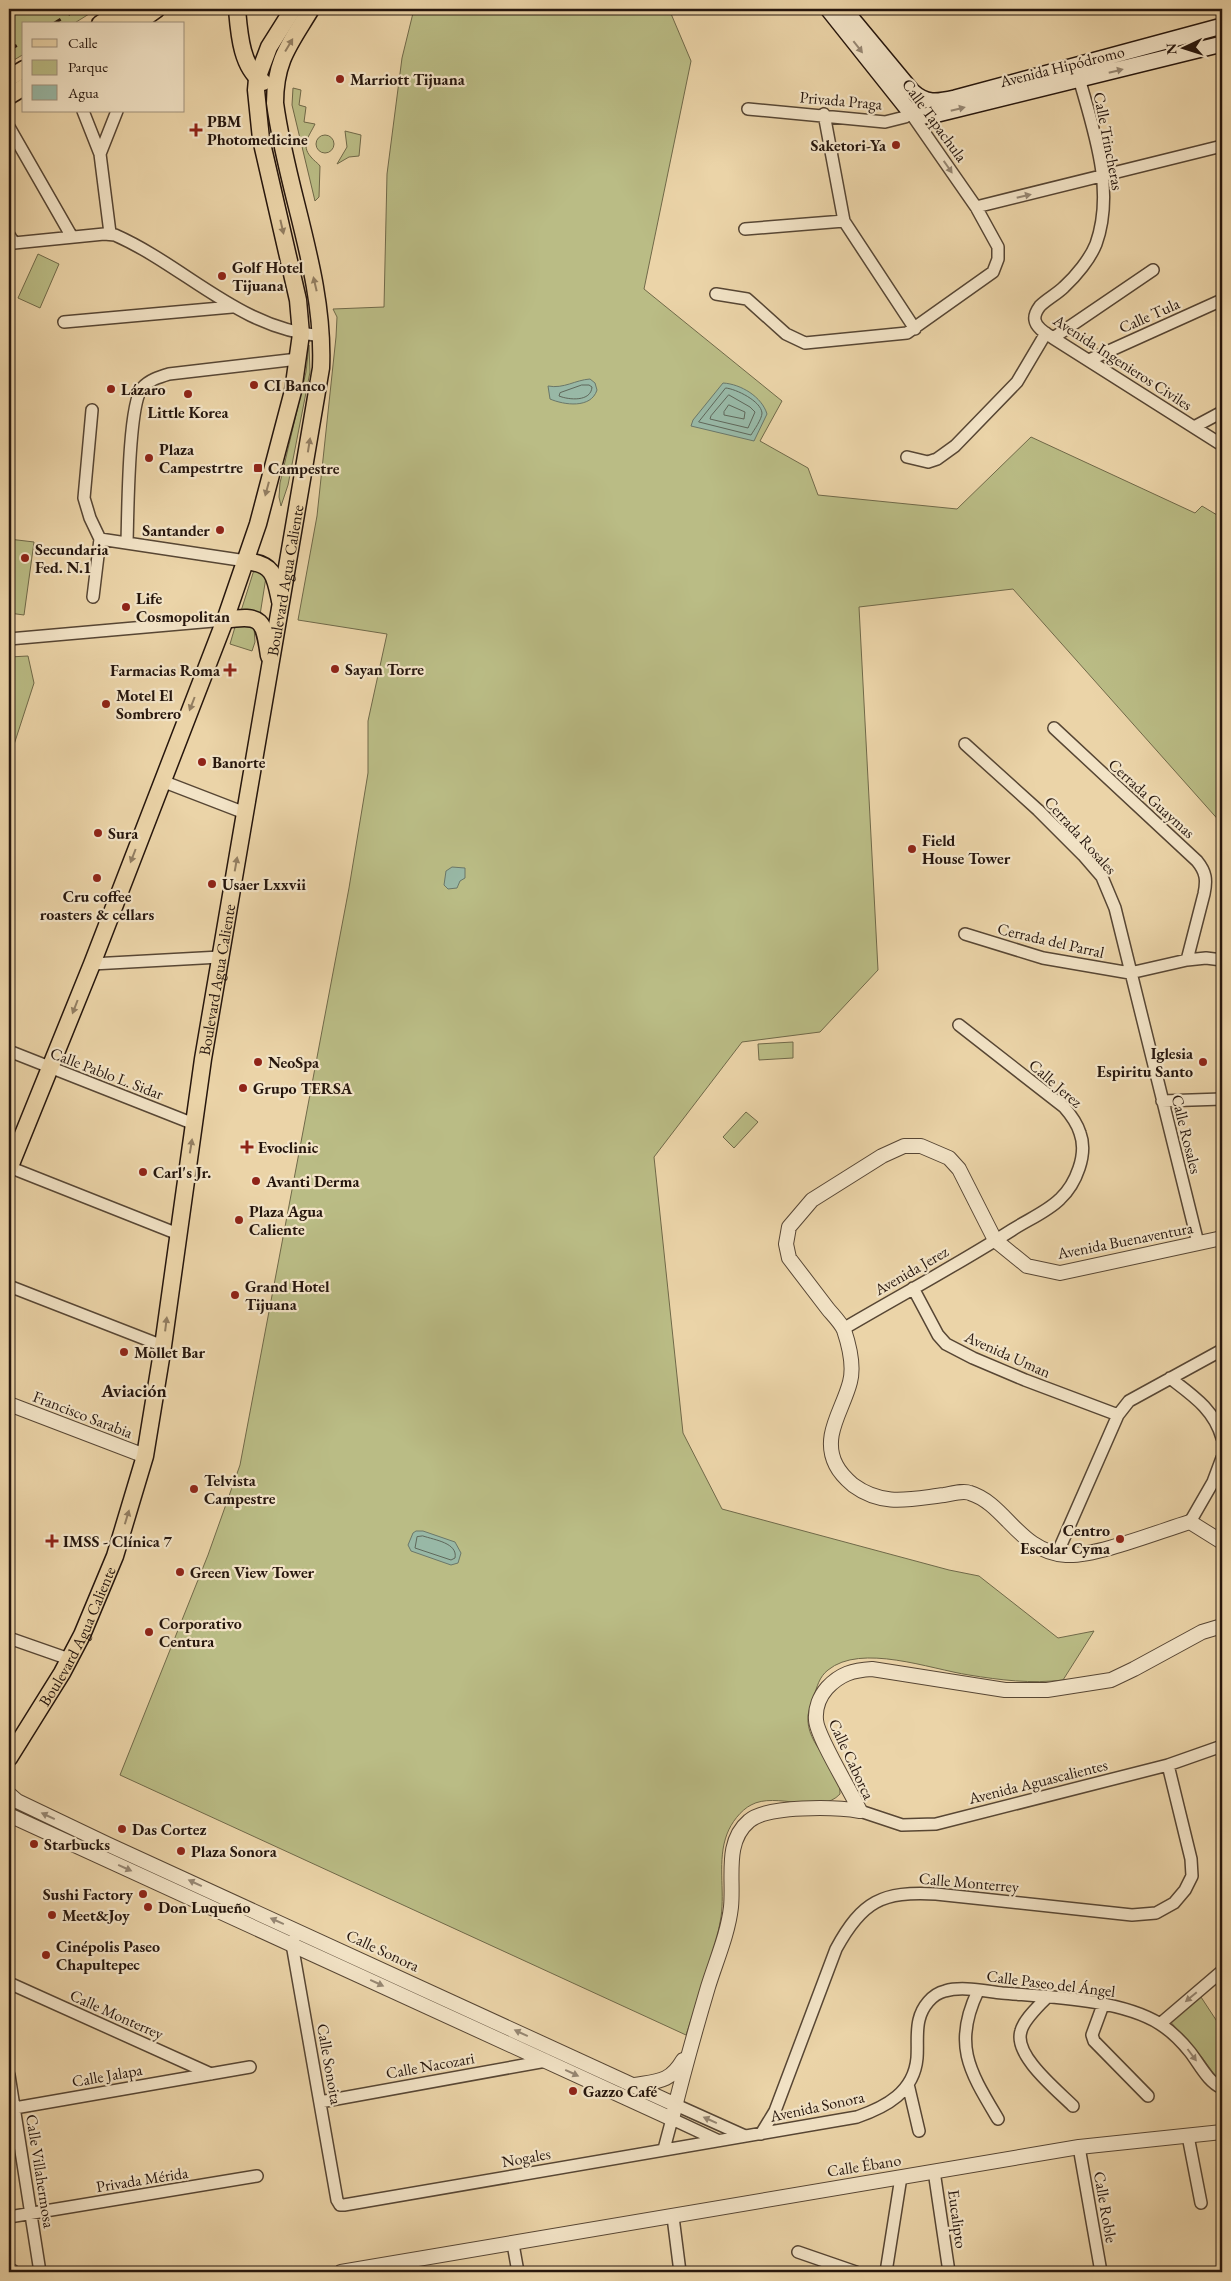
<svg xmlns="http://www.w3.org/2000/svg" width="1231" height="2281" font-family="'EB Garamond',serif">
<rect width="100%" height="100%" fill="#ebd4a8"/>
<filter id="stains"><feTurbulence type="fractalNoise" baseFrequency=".004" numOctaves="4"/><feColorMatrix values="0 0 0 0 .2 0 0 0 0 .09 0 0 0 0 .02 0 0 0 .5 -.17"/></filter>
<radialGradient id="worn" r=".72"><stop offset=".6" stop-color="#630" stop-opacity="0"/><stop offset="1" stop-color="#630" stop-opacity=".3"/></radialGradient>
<path fill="#babc85" stroke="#706949" d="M19 9H97L73 24H24V54L9 63V15Z
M414 9H669L691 61 644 289 782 401 760 441 808 468 818 495 957 509 1031 437 1195 513 1202 506 1222 518V824L1013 589 859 607 878 970 820 1032 742 1042 654 1157 683 1433 722 1509 949 1570 979 1576 1058 1638 1094 1631 1063 1680C1031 1684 1000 1680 969 1675 930 1669 861 1643 828 1670 819 1677 817 1687 814 1696 812 1702 809 1709 808 1715 805 1747 841 1764 840 1794 820 1816 776 1791 751 1805 741 1810 731 1823 727 1834 717 1860 725 1890 721 1917 715 1957 698 1997 686 2035L120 1775 208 1555 240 1465 349 888 368 773V721L387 634 298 620 317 516 336 337 337 317 333 309 384 307 387 174 402 58Z
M293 88 301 90 299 105 306 107 304 122 315 124C310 135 300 145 311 157 314 161 317 162 320 166L319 197 315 201 292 105Z
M345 131 361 135 359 156 349 157 337 164 347 147Z
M316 144a9 9 0 1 1 18 0a9 9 0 1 1-18 0Z
M38 254 59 264 40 308 18 298Z
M309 345 310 372 288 485 281 506 279 497 280 483 306 372Z
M9 539 34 542 24 615 9 613Z
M258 569 266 577 260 615 255 611H241L254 570Z
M239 623 254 627 255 642 252 651 230 644 235 627Z
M28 656 34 683 9 760V657Z
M793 1042V1058L759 1060 758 1044Z
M746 1112 758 1122 734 1148 723 1137Z
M1199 1994 1222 2029V2082L1217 2078 1201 2056 1168 2019Z"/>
<path fill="#98b8a6" stroke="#6a7769" d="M590 379 595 383 597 390C591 409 564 405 550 399L548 386C564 389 575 380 590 379Z
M723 383C741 384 762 397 767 414L754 441 691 426 693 420Z
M452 867 465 868V878L460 881 457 888 448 889 444 885 446 871Z
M416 1531H423L455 1542 461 1553 458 1563 451 1565 411 1551 408 1545 413 1533Z"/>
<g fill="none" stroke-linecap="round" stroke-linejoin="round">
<path stroke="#5f675a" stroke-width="1" d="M582 385H589L592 387C591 402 569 400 559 396L560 393Z
M726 388C736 389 761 401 762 413 762 419 754 430 751 435L699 422Z
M729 395 750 407 755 412 748 428 710 419 711 416Z
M729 405 745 412 744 419 724 415V412Z
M423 1536C435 1540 458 1543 455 1558L451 1560 415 1548 417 1537Z"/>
<defs>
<path id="minor" d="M1077 71C1092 126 1116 188 1096 244 1090 259 1076 276 1064 287 1057 294 1047 299 1040 306 1037 310 1034 315 1035 320 1036 328 1047 334 1053 338L1222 445
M748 109 885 122 905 117 924 101
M83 111 100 154 110 233
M824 114 844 221 915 329
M9 127 72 237
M100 154 117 111
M976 207 1222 146
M745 229 844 221
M9 235 14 243 104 234 115 235C187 267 239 329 322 336
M716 294 747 299 786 334 805 343 907 333 993 272 998 259V247L976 207 910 112
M64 322 232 307
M1053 338 1153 270
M1089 360 1222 300
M92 410 84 498 90 518 100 539 93 597
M1194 427 1222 412
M907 457 928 462 937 459 955 446 1017 382 1046 333
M100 539 246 561
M127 542C128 513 128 406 142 388 149 380 159 377 169 374L298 359
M9 639 225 620
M1054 728 1197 861C1206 872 1207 880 1204 894L1187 960
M965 744 1038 810 1083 855 1102 877 1115 908 1198 1243
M162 781 245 813
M965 934 1043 958 1130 973 1187 960 1206 958 1222 960
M92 964 220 957
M9 1051 194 1124
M1162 1101 1222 1099
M9 1167 178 1234
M9 1286 163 1346
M913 1288 938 1335 946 1344 973 1358 1025 1380 1118 1415
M843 1329C899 1296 957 1265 1012 1230 1027 1220 1047 1212 1060 1199 1076 1184 1088 1154 1080 1133 1077 1123 1071 1115 1064 1107L959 1025
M1170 1378C1192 1395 1214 1409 1222 1438
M1190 1522 1213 1482 1222 1458
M1057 1554 1118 1415 1129 1401 1222 1350
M9 1638 69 1659
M860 1811 902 1825 936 1824 1168 1765 1222 1746
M294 1939 292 1944 337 2200 340 2205H344L857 2117C886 2107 914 2092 917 2058 918 2046 916 2032 919 2020 922 2007 932 1994 945 1991 962 1986 984 1991 1002 1993 1048 1997 1120 1999 1160 2024 1171 2031 1182 2042 1190 2052 1200 2065 1208 2082 1222 2088
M9 1983 211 2074
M978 1991C952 2045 970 2072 998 2119
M1047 1997C1039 2006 1024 2019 1021 2031 1013 2055 1057 2090 1073 2106
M1103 2005 1092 2035 1094 2041 1148 2096
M1160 2024 1222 1971
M9 2075 40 2272
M908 2084 919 2131
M320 2102 546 2061
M676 2105 745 2136
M9 2109 250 2067
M761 2134 775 2111 836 1949C862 1901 882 1891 936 1894L1132 1915 1156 1913 1174 1903 1185 1890 1192 1876 1191 1859 1168 1765
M1188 2136 1201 2203
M1079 2147 1101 2272
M664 2149 672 2119 717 2140
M934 2171 949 2272
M9 2217 257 2176
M673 2217 680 2272
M513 2244 518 2272
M798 2252 856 2272
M886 2272 901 2177"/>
<path id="tertiary" d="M1222 1238 1060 1273 1027 1266 995 1240 959 1169 949 1158 921 1146H904L882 1156 812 1200 789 1227 786 1244 789 1258C802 1275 815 1292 828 1309 833 1315 841 1323 844 1330 849 1345 854 1367 850 1382 843 1410 821 1436 836 1465 840 1473 846 1479 853 1485 883 1507 910 1499 944 1495 951 1494 963 1490 970 1493 1006 1504 1019 1552 1066 1555 1095 1557 1160 1531 1190 1522L1222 1542
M9 1404 145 1456
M9 1794 17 1801 107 1844 676 2105
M860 1811C851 1791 817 1737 816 1720 815 1708 820 1696 827 1688 840 1674 853 1670 872 1669L1005 1690H1047L1111 1680 1134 1669 1202 1632 1222 1626
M9 1815 672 2119C683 2074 695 2031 708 1987 716 1961 728 1934 731 1907 734 1878 724 1842 749 1821 767 1805 836 1807 860 1811
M635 2085C659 2081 670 2082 683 2060
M9 2270 13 2272
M341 2272 1079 2147 1222 2132"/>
<path id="secondary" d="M828 9 910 112 924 116 938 114 1222 44
M844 9 912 91C926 104 937 102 955 98L1222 26"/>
<g id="primary">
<path d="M237 9C239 32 241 68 263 82"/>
<path d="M100 24 123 9"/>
<path d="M121 24 142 9"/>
<path d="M136 24 157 9"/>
<path d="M9 78 24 69"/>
<path d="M9 96 24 87"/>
<path d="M246 561C274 564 275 576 280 601"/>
<path d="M225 620C262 614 264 620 269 656"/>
<path d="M9 1169 92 964 225 620 258 524 293 391 301 334 298 300 261 139 256 90 257 79 269 47 293 9"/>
<path id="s1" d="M9 1758 62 1673 82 1635 115 1556 145 1456 163 1346 203 1059 321 368C325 277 287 193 275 103 275 60 290 44 311 9"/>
</g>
</defs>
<use href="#minor" stroke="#574634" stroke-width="14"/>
<use href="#tertiary" stroke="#574634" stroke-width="16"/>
<use href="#secondary" stroke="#26160d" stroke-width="18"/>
<use href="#primary" stroke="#26160d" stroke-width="19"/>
<use href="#minor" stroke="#f2e3c6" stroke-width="11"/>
<use href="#tertiary" stroke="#f2e3c6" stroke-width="14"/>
<use href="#secondary" stroke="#f2e3c6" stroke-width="15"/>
<use href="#primary" stroke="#ebd4a8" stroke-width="16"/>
<path stroke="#26160d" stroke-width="3" stroke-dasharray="9 9" stroke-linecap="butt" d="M53 24 77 9
M9 50 24 41"/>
</g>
<defs><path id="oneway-solid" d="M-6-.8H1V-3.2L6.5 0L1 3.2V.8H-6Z" transform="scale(1.25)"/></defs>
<g fill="#927e62">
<use href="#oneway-solid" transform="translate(289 45) rotate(-59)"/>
<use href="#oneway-solid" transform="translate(282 227) rotate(77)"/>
<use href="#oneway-solid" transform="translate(315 284) rotate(-103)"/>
<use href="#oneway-solid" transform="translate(309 445) rotate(-81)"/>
<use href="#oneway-solid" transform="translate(267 489) rotate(105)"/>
<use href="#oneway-solid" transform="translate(192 704) rotate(111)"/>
<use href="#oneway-solid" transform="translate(133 856) rotate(111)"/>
<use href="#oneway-solid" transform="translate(236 864) rotate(-80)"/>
<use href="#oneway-solid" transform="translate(75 1007) rotate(111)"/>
<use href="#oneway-solid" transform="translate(191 1146) rotate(-81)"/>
<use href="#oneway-solid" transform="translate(166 1324) rotate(-83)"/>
<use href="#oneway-solid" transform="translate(127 1517) rotate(-73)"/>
</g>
<g fill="#968773">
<use href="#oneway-solid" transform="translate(858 47) rotate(52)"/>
<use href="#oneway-solid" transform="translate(1116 71) rotate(-14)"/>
<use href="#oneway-solid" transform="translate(958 109) rotate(-14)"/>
<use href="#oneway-solid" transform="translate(948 167) rotate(55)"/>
<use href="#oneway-solid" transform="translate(1024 196) rotate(-13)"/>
<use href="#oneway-solid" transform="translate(48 1816) rotate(-155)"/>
<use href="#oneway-solid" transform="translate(125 1868) rotate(24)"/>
<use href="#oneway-solid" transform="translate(195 1883) rotate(-155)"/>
<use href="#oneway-solid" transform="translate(277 1921) rotate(-156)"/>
<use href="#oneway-solid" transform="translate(377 1983) rotate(25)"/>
<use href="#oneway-solid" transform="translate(1191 1997) rotate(140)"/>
<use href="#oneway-solid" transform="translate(521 2033) rotate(-155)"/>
<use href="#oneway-solid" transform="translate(1192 2055) rotate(53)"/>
<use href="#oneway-solid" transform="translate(572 2073) rotate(25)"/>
<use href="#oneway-solid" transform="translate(710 2120) rotate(-156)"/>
</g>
<g fill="#8f2418" stroke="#f2e3c6" stroke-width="2">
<circle cx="340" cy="79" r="5"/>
<path d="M193.5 122.5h5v5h5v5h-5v5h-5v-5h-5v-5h5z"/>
<circle cx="896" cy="145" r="5"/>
<circle cx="222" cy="276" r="5"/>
<circle cx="254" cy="385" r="5"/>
<circle cx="111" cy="389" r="5"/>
<circle cx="188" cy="394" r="5"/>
<circle cx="149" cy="458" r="5"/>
<rect x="253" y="463" width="10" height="10" rx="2.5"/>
<circle cx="220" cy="530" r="5"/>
<circle cx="25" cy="558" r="5"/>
<circle cx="126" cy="607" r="5"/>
<circle cx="335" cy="669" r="5"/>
<path d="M227.5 662.5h5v5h5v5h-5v5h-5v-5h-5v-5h5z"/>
<circle cx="106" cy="704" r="5"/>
<circle cx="202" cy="762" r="5"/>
<circle cx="98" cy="833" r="5"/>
<circle cx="912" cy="849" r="5"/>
<circle cx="97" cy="878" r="5"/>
<circle cx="212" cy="884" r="5"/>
<circle cx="258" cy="1062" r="5"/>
<circle cx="1203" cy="1062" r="5"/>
<circle cx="243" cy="1088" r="5"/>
<path d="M244.5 1139.5h5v5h5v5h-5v5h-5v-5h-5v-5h5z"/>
<circle cx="143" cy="1172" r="5"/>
<circle cx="256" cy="1181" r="5"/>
<circle cx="239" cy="1220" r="5"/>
<circle cx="235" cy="1295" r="5"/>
<circle cx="124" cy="1352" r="5"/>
<circle cx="194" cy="1489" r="5"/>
<circle cx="1120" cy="1539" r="5"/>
<path d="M49.5 1533.5h5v5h5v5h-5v5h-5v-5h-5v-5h5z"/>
<circle cx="180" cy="1572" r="5"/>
<circle cx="149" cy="1632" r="5"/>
<circle cx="122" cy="1829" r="5"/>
<circle cx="34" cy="1844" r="5"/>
<circle cx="181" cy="1851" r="5"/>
<circle cx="143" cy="1894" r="5"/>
<circle cx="148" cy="1907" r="5"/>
<circle cx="52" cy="1915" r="5"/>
<circle cx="46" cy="1955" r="5"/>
<circle cx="573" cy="2091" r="5"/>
</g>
<g text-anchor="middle" stroke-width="4.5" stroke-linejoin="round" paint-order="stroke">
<g font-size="16" fill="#26160d" stroke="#f2e3c6">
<text transform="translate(1062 66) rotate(-14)" y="6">Avenida Hipódromo</text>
<text transform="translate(841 100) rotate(5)" y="6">Privada Praga</text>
<text transform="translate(935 120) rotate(54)" y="6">Calle Tapachula</text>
<text transform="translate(1109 141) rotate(79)" y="6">Calle Trincheras</text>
<text transform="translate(1149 315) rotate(-24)" y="6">Calle Tula</text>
<text transform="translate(1123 362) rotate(33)" y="6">Avenida Ingenieros Civiles</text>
<text dy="6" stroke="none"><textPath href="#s1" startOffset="1220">Boulevard Agua Caliente</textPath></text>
<text transform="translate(1152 798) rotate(42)" y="6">Cerrada Guaymas</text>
<text transform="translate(1081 835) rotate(48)" y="6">Cerrada Rosales</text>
<text transform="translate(1051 940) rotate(13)" y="6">Cerrada del Parral</text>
<text dy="6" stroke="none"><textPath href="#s1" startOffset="815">Boulevard Agua Caliente</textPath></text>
<text transform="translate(107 1073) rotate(21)" y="6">Calle Pablo L. Sidar</text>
<text transform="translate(1056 1083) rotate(41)" y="6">Calle Jerez</text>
<text transform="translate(1187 1134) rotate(76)" y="6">Calle Rosales</text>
<text transform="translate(1125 1240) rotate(-11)" y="6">Avenida Buenaventura</text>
<text transform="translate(911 1270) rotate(-30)" y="6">Avenida Jerez</text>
<text transform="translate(1008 1354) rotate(24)" y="6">Avenida Uman</text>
<text transform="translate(83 1414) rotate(21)" y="6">Francisco Sarabia</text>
<text dy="6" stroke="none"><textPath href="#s1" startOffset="140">Boulevard Agua Caliente</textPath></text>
<text transform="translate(852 1759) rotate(65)" y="6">Calle Caborca</text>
<text transform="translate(1038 1781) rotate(-14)" y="6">Avenida Aguascalientes</text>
<text transform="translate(969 1882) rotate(5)" y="6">Calle Monterrey</text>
<text transform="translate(383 1950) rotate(25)" y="6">Calle Sonora</text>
<text transform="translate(1051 1983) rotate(7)" y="6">Calle Paseo del Ángel</text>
<text transform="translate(117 2014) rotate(24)" y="6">Calle Monterrey</text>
<text transform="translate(330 2064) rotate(80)" y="6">Calle Sonoita</text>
<text transform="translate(430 2065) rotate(-10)" y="6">Calle Nacozari</text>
<text transform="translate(107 2075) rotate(-10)" y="6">Calle Jalapa</text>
<text transform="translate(817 2106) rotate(-12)" y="6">Avenida Sonora</text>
<text transform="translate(526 2157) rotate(-10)" y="6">Nogales</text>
<text transform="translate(864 2165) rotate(-9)" y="6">Calle Ébano</text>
<text transform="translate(41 2171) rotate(81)" y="6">Calle Villahermosa</text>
<text transform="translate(142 2179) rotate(-9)" y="6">Privada Mérida</text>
<text transform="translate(1106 2207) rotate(80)" y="6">Calle Roble</text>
<text transform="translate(958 2219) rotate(82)" y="6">Eucalipto</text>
</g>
<g font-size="16" font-weight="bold" fill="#26160d" stroke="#f2e3c6" text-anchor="start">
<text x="350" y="85">Marriott Tijuana</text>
<text x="207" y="127">PBM<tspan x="207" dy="18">Photomedicine</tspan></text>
<text x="886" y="151" text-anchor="end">Saketori-Ya</text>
<text x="232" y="273">Golf Hotel<tspan x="232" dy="18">Tijuana</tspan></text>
<text x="264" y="391">CI Banco</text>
<text x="121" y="395">Lázaro</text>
<text x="188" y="418" text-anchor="middle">Little Korea</text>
<text x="159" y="455">Plaza<tspan x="159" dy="18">Campestrtre</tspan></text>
<text x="268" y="474">Campestre</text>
<text x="210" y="536" text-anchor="end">Santander</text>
<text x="35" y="555">Secundaria<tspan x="35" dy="18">Fed. N.1</tspan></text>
<text x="136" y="604">Life<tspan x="136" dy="18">Cosmopolitan</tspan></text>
<text x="345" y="675">Sayan Torre</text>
<text x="220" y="676" text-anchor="end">Farmacias Roma</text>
<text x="116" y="701">Motel El<tspan x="116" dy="18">Sombrero</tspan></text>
<text x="212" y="768">Banorte</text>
<text x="108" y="839">Sura</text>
<text x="922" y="846">Field<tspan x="922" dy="18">House Tower</tspan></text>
<text x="222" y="890">Usaer Lxxvii</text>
<text x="97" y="902" text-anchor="middle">Cru coffee<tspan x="97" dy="18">roasters &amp; cellars</tspan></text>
<text x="1193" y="1059" text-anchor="end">Iglesia<tspan x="1193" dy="18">Espiritu Santo</tspan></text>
<text x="268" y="1068">NeoSpa</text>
<text x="253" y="1094">Grupo TERSA</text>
<text x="258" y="1153">Evoclinic</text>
<text x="153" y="1178">Carl's Jr.</text>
<text x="266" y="1187">Avanti Derma</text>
<text x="249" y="1217">Plaza Agua<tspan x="249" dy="18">Caliente</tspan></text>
<text x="245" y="1292">Grand Hotel<tspan x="245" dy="18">Tijuana</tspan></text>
<text x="134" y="1358">Mollet Bar</text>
<text x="204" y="1486">Telvista<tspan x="204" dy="18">Campestre</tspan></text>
<text x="1110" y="1536" text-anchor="end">Centro<tspan x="1110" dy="18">Escolar Cyma</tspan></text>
<text x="63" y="1547">IMSS - Clínica 7</text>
<text x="190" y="1578">Green View Tower</text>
<text x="159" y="1629">Corporativo<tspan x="159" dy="18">Centura</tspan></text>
<text x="132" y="1835">Das Cortez</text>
<text x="44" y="1850">Starbucks</text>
<text x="191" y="1857">Plaza Sonora</text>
<text x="133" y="1900" text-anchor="end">Sushi Factory</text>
<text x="158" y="1913">Don Luqueño</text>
<text x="62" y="1921">Meet&amp;Joy</text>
<text x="56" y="1952">Cinépolis Paseo<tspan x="56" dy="18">Chapultepec</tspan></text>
<text x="583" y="2097">Gazzo Café</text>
</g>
<g font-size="18" font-weight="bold" fill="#26160d" stroke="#f2e3c6">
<text x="134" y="1397">Aviación</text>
</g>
</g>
<rect width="1231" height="2281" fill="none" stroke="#ebd4a8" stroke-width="30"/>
<rect x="10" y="10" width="1211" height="2261" fill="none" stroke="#26160d" stroke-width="2.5"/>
<rect x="15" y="15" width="1201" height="2251" fill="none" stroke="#26160d"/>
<rect x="22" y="22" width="162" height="90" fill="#f2e3c6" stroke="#a0917c"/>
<rect x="32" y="39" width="25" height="8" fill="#ebd4a8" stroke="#a0917c"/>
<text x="68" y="48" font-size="15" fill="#26160d">Calle</text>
<rect x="32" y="60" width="25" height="15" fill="#babc85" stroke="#a0917c"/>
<text x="68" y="72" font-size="15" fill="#26160d">Parque</text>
<rect x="32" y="85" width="25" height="15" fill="#98b8a6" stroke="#a0917c"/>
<text x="68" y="98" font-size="15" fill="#26160d">Agua</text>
<g transform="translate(1184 48) rotate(266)" stroke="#f2e3c6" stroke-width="4" paint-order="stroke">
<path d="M0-4L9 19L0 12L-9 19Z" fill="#26160d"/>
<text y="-8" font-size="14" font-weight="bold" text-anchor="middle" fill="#26160d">N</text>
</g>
<rect width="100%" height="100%" filter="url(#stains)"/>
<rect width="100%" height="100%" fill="url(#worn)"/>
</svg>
